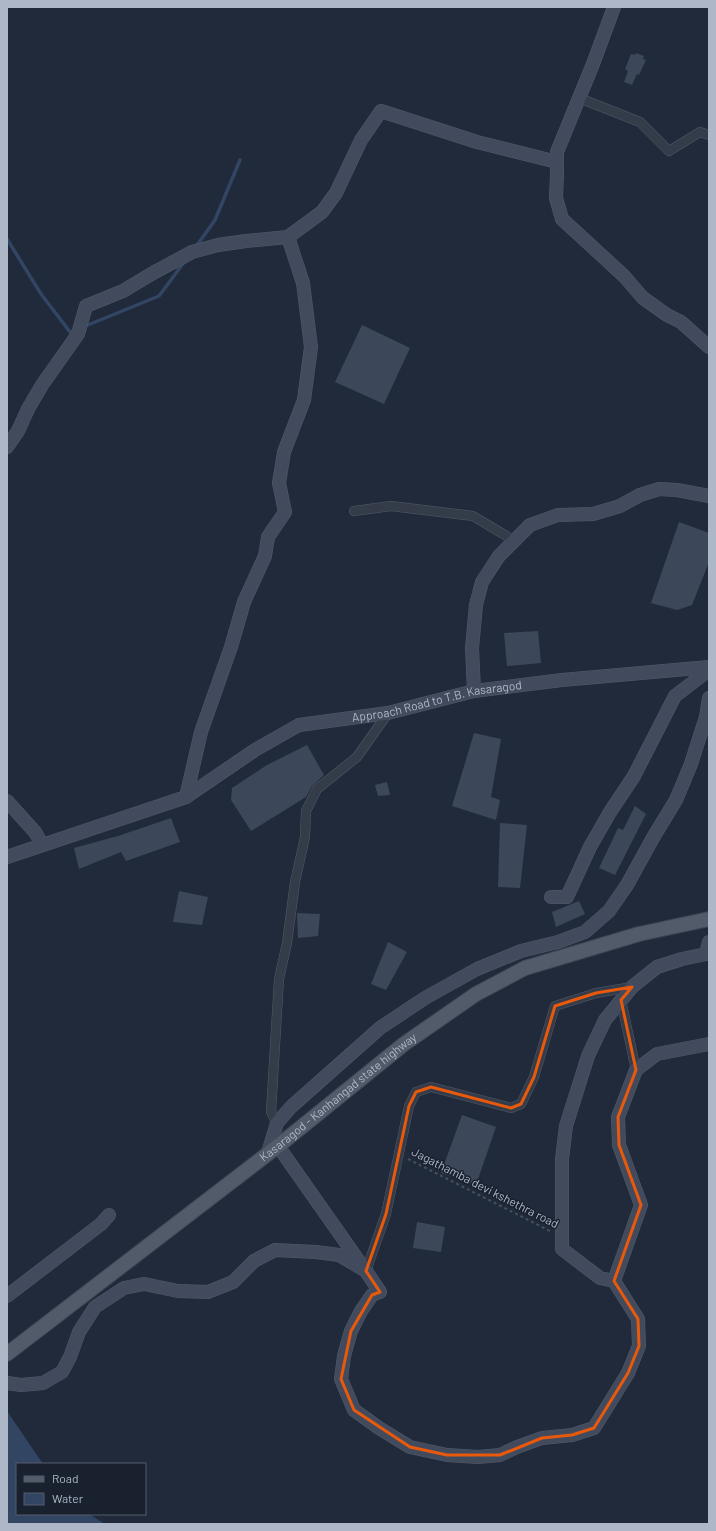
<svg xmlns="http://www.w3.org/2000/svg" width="716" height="1531" font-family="Barlow,sans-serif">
<rect width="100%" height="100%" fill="#202a3a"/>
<path fill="#324563" d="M7 1411 43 1464H17V1514H89L105 1524H7Z"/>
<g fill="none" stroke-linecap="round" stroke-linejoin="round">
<path stroke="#324563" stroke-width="3.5" d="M7 239 41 294 70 332 76 330
M195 248 215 220 240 160
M83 327 159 296 185 261"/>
</g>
<path fill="#3c485a" d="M636 53 644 56 643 59 646 60 639 75 637 74 632 85 624 82 628 71 625 69 631 54 635 55Z
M362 325 410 348 384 404 335 382Z
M679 522 709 533V562L692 605 677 610 651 603Z
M538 631 541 663 507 666 504 633Z
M474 733 501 739 491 797 500 800 496 820 452 806Z
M307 745 324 775 312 786 306 797 251 831 231 800 232 788 267 765Z
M387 782 390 795 378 796 375 785Z
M635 806 646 814 615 875 599 868 618 828 623 830Z
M171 818 180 842 126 861 121 852 79 869 74 848 118 836Z
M500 823 527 825 520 888 498 887Z
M179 891 208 897 202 925 173 922Z
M579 901 585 914 556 927 552 912Z
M297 913 320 914 318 936 298 938Z
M388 942 407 952 386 990 371 984Z
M462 1115 496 1127 476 1185 441 1173Z
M417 1222 445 1227 441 1252 413 1248Z"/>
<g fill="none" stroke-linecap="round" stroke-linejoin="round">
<defs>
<path id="street" d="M579 98 640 122 669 151 700 132 709 135
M354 511 391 506 473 516 513 540
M621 1000 636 1070
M277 1123 271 1112 279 979 287 943 295 882 305 837 306 811 317 789 357 757 388 713
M366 1271 386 1214 409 1106 416 1092 431 1087 511 1108 521 1104 534 1077 555 1006 596 993 632 987"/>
<g id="secondary">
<path d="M614 7 593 64 557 152V174L556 198 562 219 624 276 643 298 667 315 681 322 709 347"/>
<path d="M7 447 18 431 28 409 42 385 78 334 86 306 123 291 153 273 192 252 218 245 246 241 288 237 322 212 336 193 361 140 381 111 477 142 557 162"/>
<path d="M474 691 472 648 476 605 482 582 499 556 530 525 558 515 593 514 620 506 640 495 659 489 677 490 709 496"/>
<path d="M186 797 201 732 231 647 244 602 265 556 268 537 285 512 279 483 284 452 304 400 311 347 303 283 288 237"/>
<path d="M7 801 35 832 42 844"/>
<path id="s1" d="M7 857 186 797 255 750 299 725 388 713 474 691 562 680 709 667"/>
<path d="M551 897H567L590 847 610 812 634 776 675 696 709 670"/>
<path d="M278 1146 363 1267"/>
<path d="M268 1153 277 1123 291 1107 380 1028 425 998 477 969 521 951 558 942 585 932 609 911 627 885 654 836 676 800 691 764 706 717 709 698"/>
<path d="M614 1281 600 1278 562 1249V1159L566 1126 588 1056 605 1020 632 987 657 967 682 959 706 954 709 942"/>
<path d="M7 1296 101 1224 109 1215"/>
<path d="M7 1383 21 1385 43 1383 62 1372 70 1357 79 1332 95 1307 124 1288 144 1284 178 1291 208 1292 233 1282 254 1261 275 1250 316 1252 339 1255 366 1271 380 1292 372 1295 361 1311 351 1331 344 1356 341 1379 354 1410 379 1428 410 1447 447 1455 478 1457 500 1455 517 1447 542 1438 572 1435 594 1428 628 1373 639 1346 638 1319 614 1281 641 1205 619 1145 618 1117 636 1070 657 1054 709 1044"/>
</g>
<g id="primary">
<path id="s2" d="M7 1354 278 1146 404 1044 476 994 525 968 639 934 709 919"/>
</g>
</defs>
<use href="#street" stroke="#515a68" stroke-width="10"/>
<use href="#secondary" stroke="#515a68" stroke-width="14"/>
<use href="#primary" stroke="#3d4554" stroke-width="16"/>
<path stroke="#405458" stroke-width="2" stroke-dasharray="3 3" stroke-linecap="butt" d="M408 1159 550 1231"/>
<use href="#street" stroke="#343c4a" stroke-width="9"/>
<use href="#secondary" stroke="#424b5d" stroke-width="13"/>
<use href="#primary" stroke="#515b6a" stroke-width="14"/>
</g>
<path fill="none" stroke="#e8590c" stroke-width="3" stroke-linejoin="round" d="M632 987 621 1000 636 1070 618 1117 619 1145 641 1205 614 1281 638 1319 639 1346 628 1373 594 1428 572 1435 542 1438 500 1455H447L410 1447 354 1410 341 1379 351 1331 372 1295 380 1292 366 1271 386 1214 409 1106 416 1092 431 1087 511 1108 521 1104 534 1077 555 1006 596 993Z"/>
<g text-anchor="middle" stroke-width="3" stroke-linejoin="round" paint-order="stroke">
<g font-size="12" fill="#aeb7c7" stroke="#19212f">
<text dy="4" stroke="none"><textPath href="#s1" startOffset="463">Approach Road to T.B. Kasaragod</textPath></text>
<text dy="4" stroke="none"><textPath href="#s2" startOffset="419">Kasaragod - Kanhangad state highway</textPath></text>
<text transform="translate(485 1188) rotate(27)" y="4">Jagathamba devi kshethra road</text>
</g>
</g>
<rect width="716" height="1531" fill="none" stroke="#aeb7c7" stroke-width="16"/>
<rect x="16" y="1463" width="130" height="52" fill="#19212f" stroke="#555d6c"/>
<rect x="24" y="1476" width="20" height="6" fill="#515b6a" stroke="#555d6c"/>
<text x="52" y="1483" font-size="12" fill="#aeb7c7">Road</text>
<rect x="24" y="1493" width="20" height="12" fill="#324563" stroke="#555d6c"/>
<text x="52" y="1503" font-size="12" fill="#aeb7c7">Water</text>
</svg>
